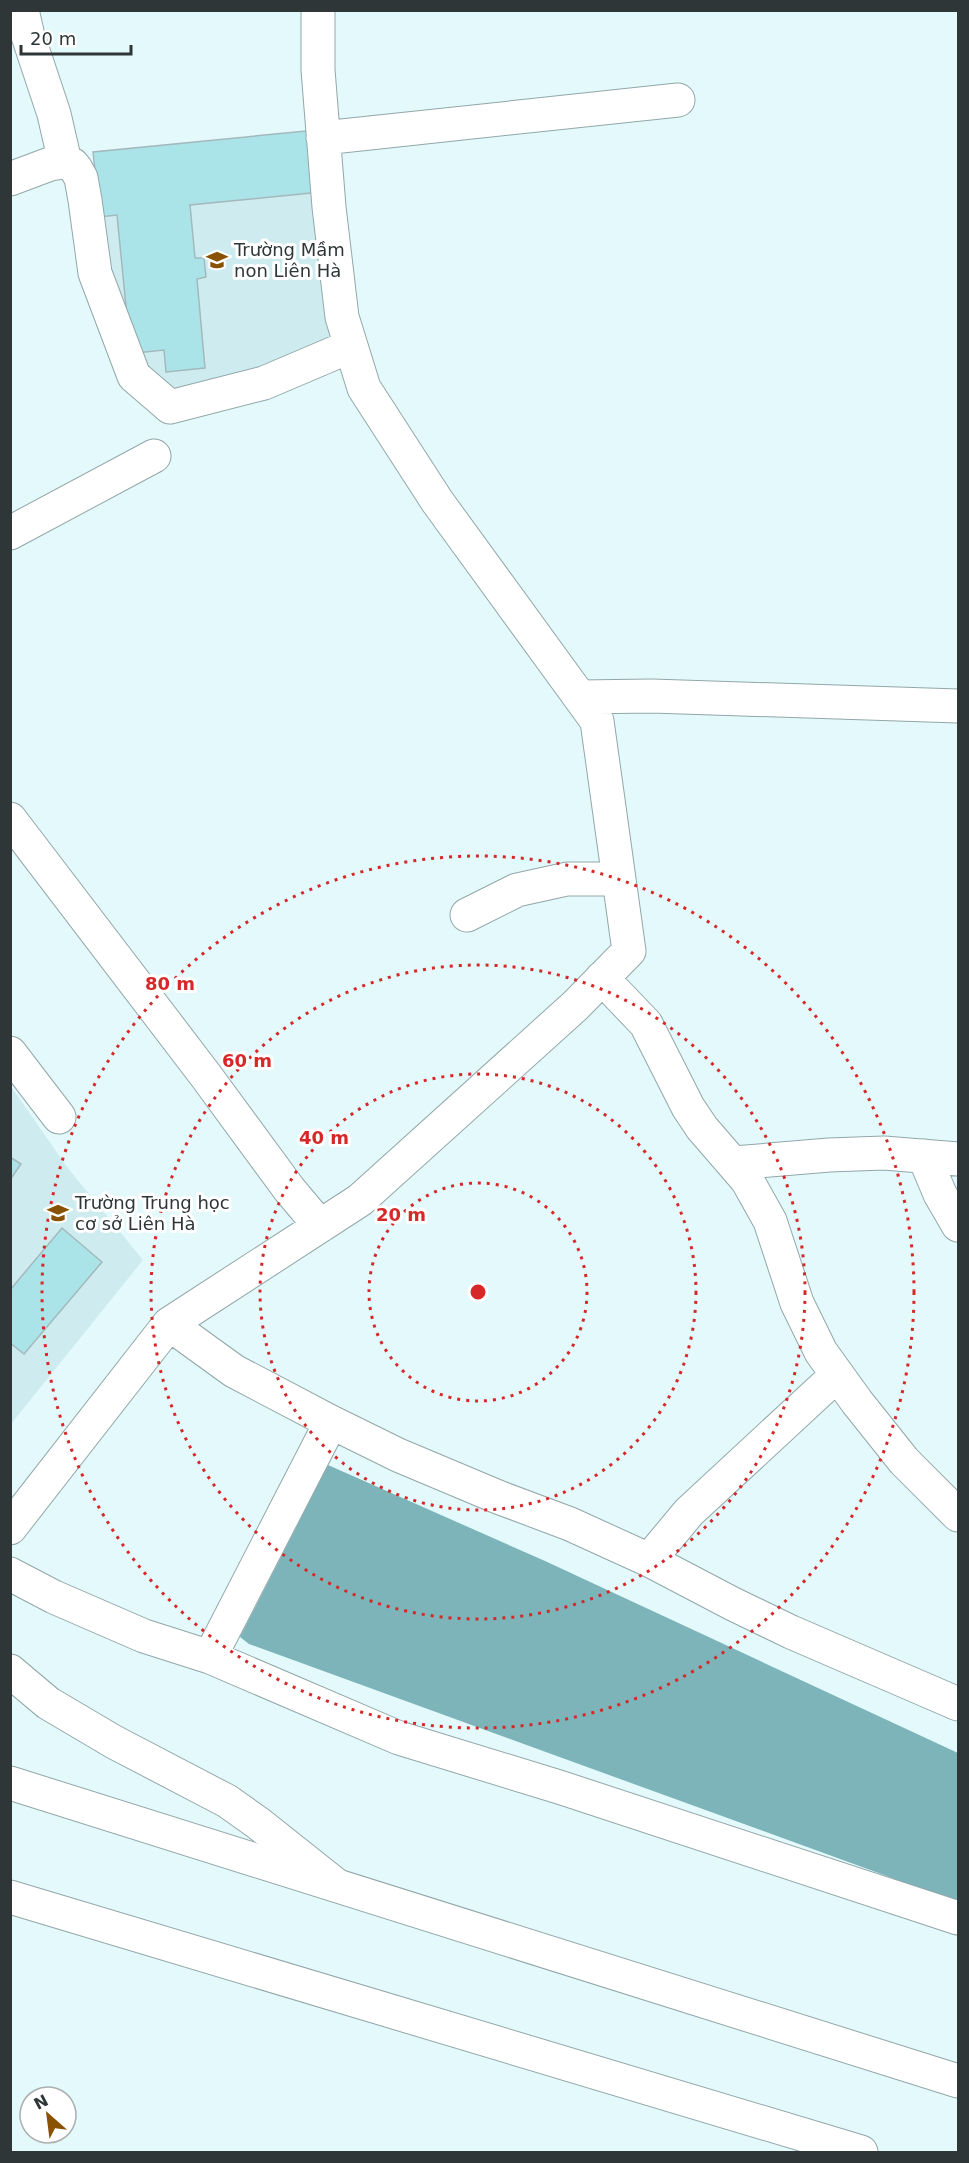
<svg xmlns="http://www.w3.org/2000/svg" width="969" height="2163" font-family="'DejaVu Sans',sans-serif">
<rect width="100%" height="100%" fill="#e3f9fb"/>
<path fill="#ceecef" d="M316 130 333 347 230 383 160 393 115 303 100 217 93 152Z
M10 1085 67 1167 143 1260 11 1424Z"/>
<path fill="#7cb4b9" d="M328 1465 545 1561 958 1753V1904L884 1875 249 1644 240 1637Z"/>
<path fill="#aae3e8" stroke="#a4b9bb" stroke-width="1.5" d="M316 130 321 192 190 205 195 258H204L206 277 197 279 205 368 166 372 164 350 136 353 129 337 117 215 100 217 93 152Z
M10 1157 21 1164 10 1180Z
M62 1228 102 1262 24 1354 10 1343V1290Z"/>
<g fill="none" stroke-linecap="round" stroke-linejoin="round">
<defs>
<path id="street" d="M22 10 28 36 54 114 65 162
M323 138 678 100
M10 179 50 164 65 162 72 164 76 169 81 178 85 200 95 273 134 376 170 407 264 383 351 346
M10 533 154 456
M580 697 652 696 958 706
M10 819 206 1076 289 1189 320 1226
M467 915 517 890 567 879H619
M602 978 646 1024 688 1107 702 1128 747 1180 770 1221 797 1303 821 1352 857 1402 904 1461 958 1515
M10 1053 59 1117
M924 1156 940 1194 958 1225
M734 1163 829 1155 884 1153 958 1159
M169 1324 234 1371 331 1422 398 1455 498 1497 570 1524 649 1560 733 1604 791 1632 958 1704
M10 1528 169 1324 360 1200 575 1006 629 951 597 721 437 501 364 388 342 317 329 207 318 70V10
M649 1560 689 1512 837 1375
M10 1574 54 1597 144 1636 210 1657 399 1738 559 1787 958 1918
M210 1657 331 1422
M10 1671 48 1703 114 1742 227 1801 258 1823 336 1885"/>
<path id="secondary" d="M10 1783 958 2081
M10 1897 861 2152"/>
</defs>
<use href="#street" stroke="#92a7a8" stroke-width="35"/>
<use href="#secondary" stroke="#92a7a8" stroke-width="35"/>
<use href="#street" stroke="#fff" stroke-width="33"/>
<use href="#secondary" stroke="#fff" stroke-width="33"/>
</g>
<g fill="none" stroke="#d62828" stroke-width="3" stroke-dasharray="3 6">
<circle cx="478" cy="1292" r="109"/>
<circle cx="478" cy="1292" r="218"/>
<circle cx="478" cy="1292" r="327"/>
<circle cx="478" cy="1292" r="436"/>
</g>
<defs>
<symbol id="school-bare" viewBox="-9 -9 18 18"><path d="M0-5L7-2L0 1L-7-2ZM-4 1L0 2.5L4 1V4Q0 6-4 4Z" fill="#895203" stroke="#fff" stroke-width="2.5" paint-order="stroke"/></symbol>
</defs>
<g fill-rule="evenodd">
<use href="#school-bare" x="202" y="245" width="30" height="30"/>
<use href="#school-bare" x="43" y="1198" width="30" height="30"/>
</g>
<g text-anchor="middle" stroke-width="6" stroke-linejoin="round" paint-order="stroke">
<g font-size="18" fill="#2e3637" stroke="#fff" text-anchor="start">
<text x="234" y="256">Trường Mầm<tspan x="234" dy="21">non Liên Hà</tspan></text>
<text x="75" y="1209">Trường Trung học<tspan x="75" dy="21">cơ sở Liên Hà</tspan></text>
</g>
</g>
<circle cx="478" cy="1292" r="9" fill="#d62828" stroke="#fff" stroke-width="3"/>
<g font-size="18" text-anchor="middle" font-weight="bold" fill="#d62828" stroke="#fff" stroke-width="6" stroke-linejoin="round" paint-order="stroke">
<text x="170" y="990">80 m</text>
<text x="247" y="1067">60 m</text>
<text x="324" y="1144">40 m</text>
<text x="401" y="1221">20 m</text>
</g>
<rect width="969" height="2163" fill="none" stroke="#2e3637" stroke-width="24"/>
<g transform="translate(48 2115) rotate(332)"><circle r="28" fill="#ffffff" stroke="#abafaf" stroke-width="1.5"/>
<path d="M0-4.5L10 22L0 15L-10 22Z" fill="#895203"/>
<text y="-9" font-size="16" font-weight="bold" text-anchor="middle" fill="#2e3637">N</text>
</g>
<path d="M21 45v9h110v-9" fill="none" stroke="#2e3637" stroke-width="3"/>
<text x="30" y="45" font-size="18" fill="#2e3637" stroke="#ffffff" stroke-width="4.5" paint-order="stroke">20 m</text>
</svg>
